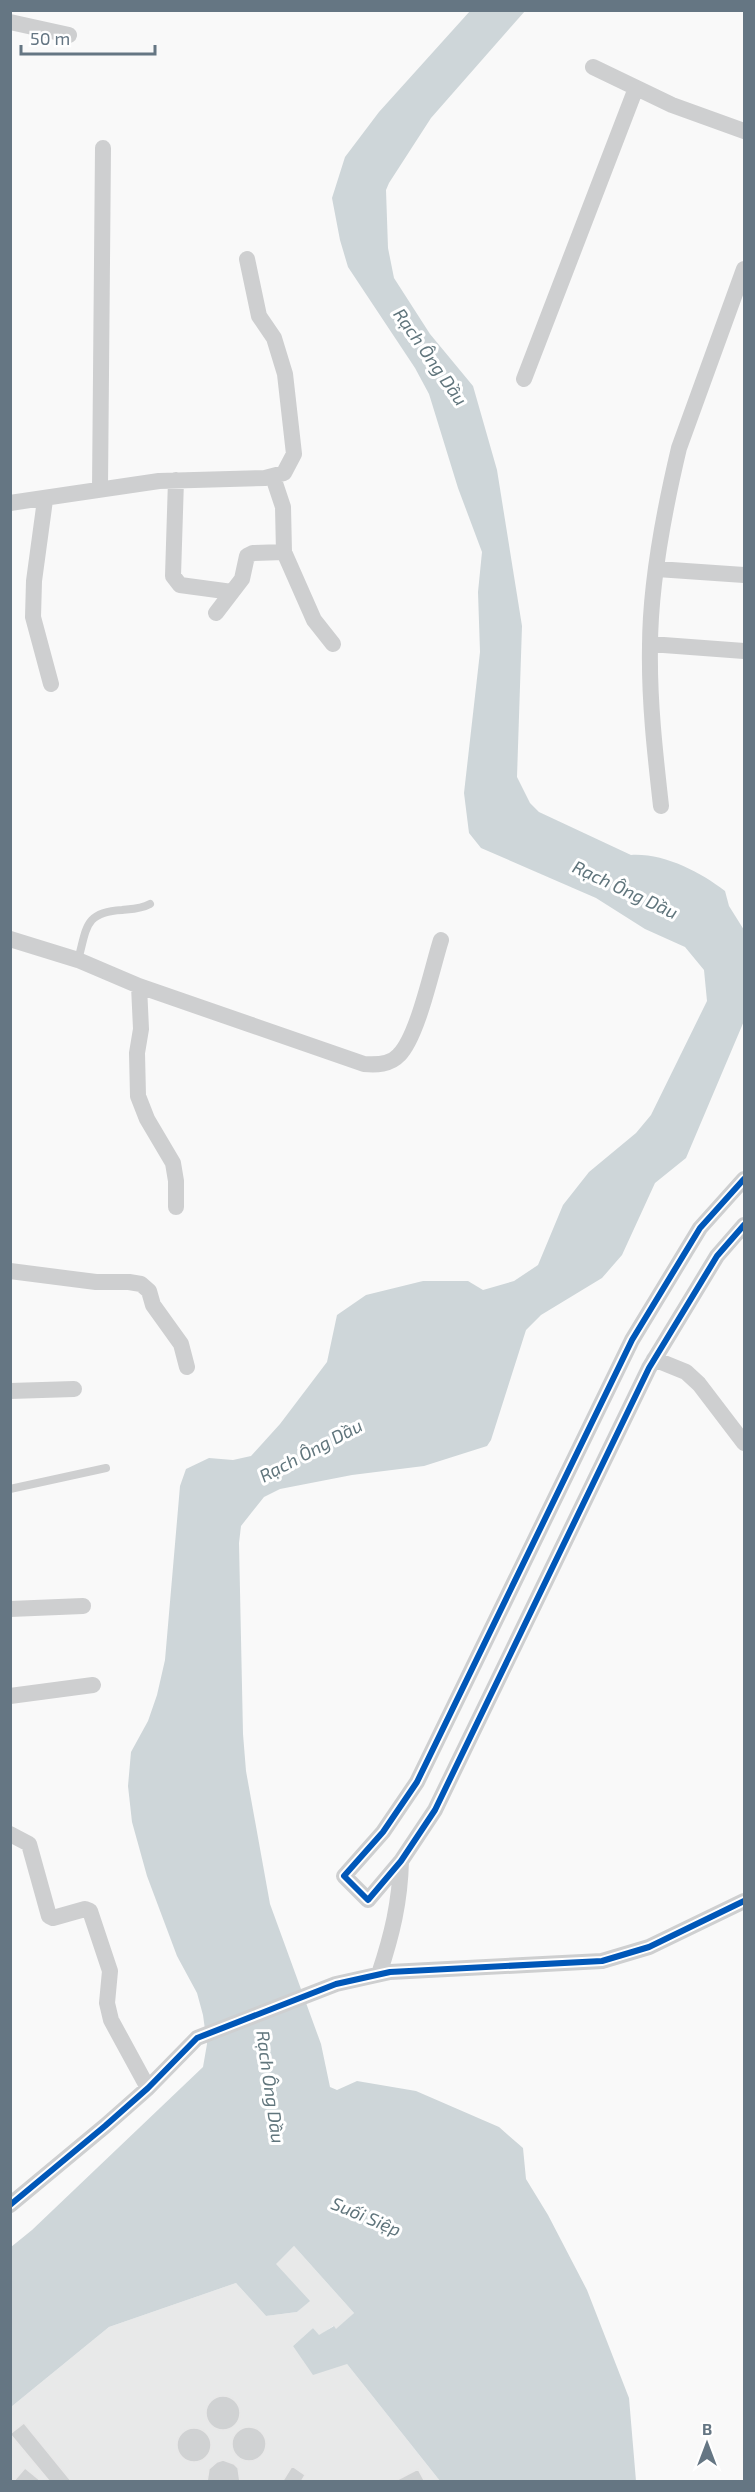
<svg xmlns="http://www.w3.org/2000/svg" width="755" height="2492" font-family="'Exo 2',sans-serif">
<rect width="100%" height="100%" fill="#f9f9f9"/>
<path fill="#e8e9e9" d="M294 2246 354 2313 336 2330 333 2326 319 2336 313 2328 293 2346 347 2364 440 2481 11 2482V2407L109 2327 236 2283 266 2316 297 2312 309 2301 275 2264Z"/>
<path fill="#ced6d9" d="M470 11H525L431 118 389 183 386 190 388 248 394 278 430 334 473 386 497 470 522 626 517 777 530 803 539 812 631 855C664 853 700 872 725 891L729 906 744 930V1021L686 1158 655 1183 622 1255 602 1278 541 1315 526 1330 491 1440 487 1446 424 1466 352 1475 280 1489 264 1497 252 1512 241 1526 239 1543 243 1734 246 1771 270 1904 321 2044 330 2087 337 2090 357 2081 416 2091 499 2127 523 2148 526 2179 548 2215 587 2290 629 2398 636 2481H440L347 2364 313 2375 293 2346 313 2328 319 2335 334 2326 336 2329 354 2313 294 2246 276 2264 310 2301 297 2312 266 2316 236 2283 109 2327 11 2407V2247L32 2230 203 2067 207 2044 203 2015 197 1993 177 1956 147 1876 132 1822 128 1786 131 1752 148 1721 157 1695 165 1660 180 1486 186 1469 209 1458 233 1460 251 1456 280 1424 327 1362 337 1315 366 1295 423 1281H468L483 1290 514 1281 538 1265 563 1205 589 1172 636 1133 651 1115 707 1001 704 970 685 947 645 929 596 898 481 848 469 833 464 793 480 652 478 592 482 552 458 488 429 394 415 368 348 267 340 240 332 198 345 157 379 112Z"/>
<path fill="#d0d2d3" stroke="#e8e8e8" stroke-width="1.5" d="M206 2413a17 17 0 1 1 34 0a17 17 0 1 1-34 0Z
M24 2423 72 2482H50L10 2434Z
M232 2444a17 17 0 1 1 34 0a17 17 0 1 1-34 0Z
M177 2445a17 17 0 1 1 34 0a17 17 0 1 1-34 0Z
M223 2460 234 2464 238 2468 240 2482H207L209 2469 217 2462Z
M292 2466 305 2475 301 2482H282Z
M25 2468 42 2482H13Z
M418 2469 425 2482 395 2481Z"/>
<g fill="none" stroke-linecap="round" stroke-linejoin="round">
<path stroke="#cecfd0" stroke-width="8" d="M78 960C87 928 84 912 122 910 132 909 141 909 150 904
M10 1489 106 1468"/>
<path stroke="#cecfd0" stroke-width="16" d="M10 22 69 35
M593 67 672 105 744 131
M524 379 636 88
M273 477 283 507 284 552 314 620 333 644
M176 480 173 576 180 585 232 592
M100 488 103 148
M45 500 34 581 33 617 51 684
M10 503 159 481 265 478 284 473 294 454 285 374 274 338 259 316 247 259
M657 569 744 575
M216 613 242 579 247 556 253 553 284 552
M650 644 744 651
M661 806C655 753 649 700 650 647 650 586 665 507 679 448L744 269
M10 939 78 960 139 986 364 1064C376 1065 390 1065 399 1055 418 1036 432 968 441 940
M139 986 141 1029 137 1053 138 1096 147 1119 173 1163 176 1181V1207
M744 1179 700 1228 632 1340 417 1782 383 1832 344 1876 368 1900 401 1861 435 1810 649 1368 717 1256 744 1225
M10 1271 96 1282H129L141 1284 149 1291 153 1305 181 1344 187 1367
M654 1359 686 1372 699 1384 744 1443
M10 1391 74 1389
M10 1609 83 1606
M10 1696 93 1685
M10 1834 29 1844 49 1916 53 1918 85 1909 90 1911 110 1971 107 2003 111 2020 148 2088
M379 1974C392 1935 400 1902 401 1861
M10 2205 105 2126 148 2088 197 2038 336 1984 390 1972 602 1961 649 1947 744 1901"/>
<defs>
<path id="cycleway" d="M744 1179 700 1228 632 1340 417 1782 383 1832 344 1876 368 1900 401 1861 435 1810 649 1368 717 1256 744 1225
M10 2205 105 2126 148 2088 197 2038 336 1984 390 1972 602 1961 649 1947 744 1901"/>
</defs>
<use href="#cycleway" stroke="#fff" stroke-width="10"/>
<use href="#cycleway" stroke="#0057b8" stroke-width="6"/>
</g>
<g text-anchor="middle" stroke-width="6" stroke-linejoin="round" paint-order="stroke">
<g font-size="18" font-style="italic" fill="#60757c" stroke="#fff">
<text transform="translate(430 357) rotate(55)" y="6">Rạch Ông Dầu</text>
<text transform="translate(625 890) rotate(25)" y="6">Rạch Ông Dầu</text>
<text transform="translate(311 1451) rotate(-28)" y="6">Rạch Ông Dầu</text>
<text transform="translate(270 2087) rotate(82)" y="6">Rạch Ông Dầu</text>
<text transform="translate(366 2217) rotate(23)" y="6">Suối Siệp</text>
</g>
</g>
<rect width="755" height="2492" fill="none" stroke="#657683" stroke-width="24"/>
<g transform="translate(707 2444)" stroke="#ffffff" stroke-width="4.5" paint-order="stroke">
<path d="M0-4.5L10 22L0 15L-10 22Z" fill="#657683"/>
<text y="-9" font-size="16" font-weight="bold" text-anchor="middle" fill="#657683">B</text>
</g>
<path d="M21 45v9h134v-9" fill="none" stroke="#657683" stroke-width="3"/>
<text x="30" y="45" font-size="18" fill="#657683" stroke="#ffffff" stroke-width="4.5" paint-order="stroke">50 m</text>
</svg>
